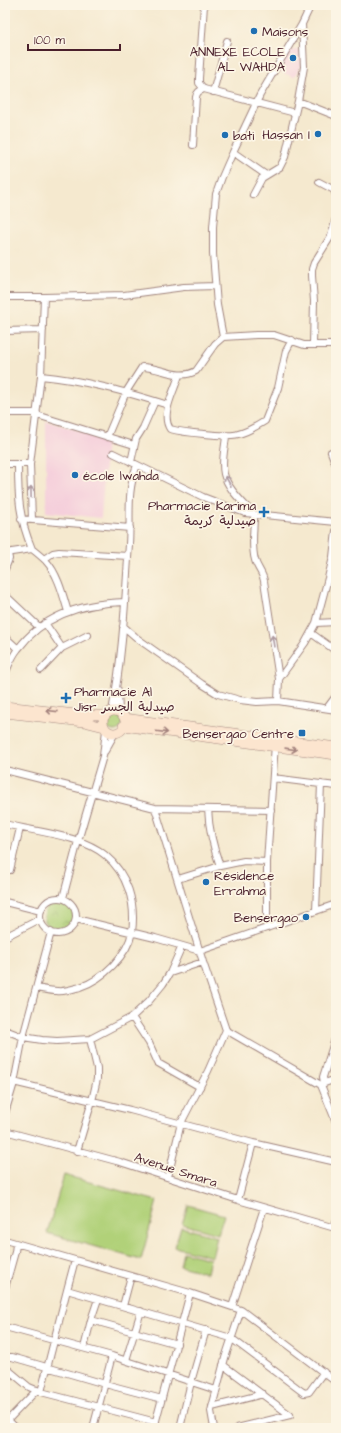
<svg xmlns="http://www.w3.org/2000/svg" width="341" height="1433" font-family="'Architects Daughter','Playpen Sans Arabic',sans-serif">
<defs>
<pattern id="park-crowns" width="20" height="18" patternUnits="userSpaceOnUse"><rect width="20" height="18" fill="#b1d179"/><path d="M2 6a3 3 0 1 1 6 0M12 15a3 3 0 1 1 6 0" fill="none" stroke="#9ab369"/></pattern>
</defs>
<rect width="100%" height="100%" fill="#fcf5e5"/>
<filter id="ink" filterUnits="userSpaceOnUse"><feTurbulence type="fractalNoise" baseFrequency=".025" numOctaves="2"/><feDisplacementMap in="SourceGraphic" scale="8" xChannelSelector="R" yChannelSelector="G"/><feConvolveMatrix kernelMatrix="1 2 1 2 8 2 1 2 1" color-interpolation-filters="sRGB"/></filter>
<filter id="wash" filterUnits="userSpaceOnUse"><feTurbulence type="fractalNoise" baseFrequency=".012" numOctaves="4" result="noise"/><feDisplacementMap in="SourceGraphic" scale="16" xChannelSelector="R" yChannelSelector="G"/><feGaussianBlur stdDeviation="0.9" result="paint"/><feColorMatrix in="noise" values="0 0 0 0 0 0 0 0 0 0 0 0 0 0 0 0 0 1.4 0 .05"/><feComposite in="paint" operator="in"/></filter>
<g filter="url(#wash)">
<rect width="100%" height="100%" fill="#f5e9cf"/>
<path fill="#f5cfdb" d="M290 50H300L302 65 294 77 278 71Z
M46 421 107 438 101 518 46 512Z"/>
<path fill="#b1d179" stroke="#7e7852" d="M64 1175 157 1201 141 1260 47 1233Z
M188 1205 224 1215 218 1234 182 1224Z
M181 1227 217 1237 212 1257 175 1247Z
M183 1252 210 1259 207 1273 180 1266Z"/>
<path fill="url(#park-crowns)" stroke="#7e7852" d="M105 722a9 9 0 1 1 18 0a9 9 0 1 1-18 0Z
M44 916a15 15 0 1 1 30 0a15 15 0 1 1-30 0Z"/>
</g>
<g filter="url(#ink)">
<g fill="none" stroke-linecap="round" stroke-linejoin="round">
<defs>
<path id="street" d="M204 5 199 78V83L204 89 295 113
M213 92 227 41
M298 101 336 116
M193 145 196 97C197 92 199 91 204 89
M233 152 266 175
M319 182 334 190 336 195
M253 195 262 178 280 167 285 157 298 101 304 67 302 24
M5 297H44L41 376 30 464 32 519
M44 297 124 295 184 287 215 286
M5 331 43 330
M223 337 217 305 213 254V227L216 194 222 177 233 152 260 95 302 24 311 5
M313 345 314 301 312 276V269L314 263 331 236 336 218
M179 375C175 390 160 414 170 429 181 432 192 433 204 434 233 437 240 437 265 421L278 388 286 351 292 340
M41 376C84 380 126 392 168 405
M5 413H37
M37 415 134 445
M226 436C225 448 221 462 224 474 228 490 244 503 254 515 254 529 251 546 255 560 257 568 263 573 264 581L279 679
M107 437 126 392 142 367C161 367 178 381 196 371L215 344 223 337 256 335H274L304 345H336
M331 452 336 465
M113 453 203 497 245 513 336 522
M131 462 136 439 143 428 155 401
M5 464H30
M21 519 130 528
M32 549C37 553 42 557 46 561 58 574 63 595 68 612
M5 553 32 549C19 518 18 497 18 465
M44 559 53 553 59 552 128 556
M5 569 9 559 8 553
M5 595 39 627
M45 623 62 648
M316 623 336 622
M123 626 138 639 202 684 218 694 240 700 257 702 278 701 336 710
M311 633 336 651
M5 637 18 649
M41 670 62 648 88 635
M5 674C9 665 12 656 18 649 44 614 83 603 125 602
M118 690 119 712
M278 701 279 679 305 643 316 623 328 578 333 557 336 531
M327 708 336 696
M112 711C123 656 125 600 129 544 131 515 126 493 137 465
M105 751 115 733
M5 770 155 808 271 810
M273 778 336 786
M155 808 203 962 226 1030 321 1085 336 1122
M208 809C209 830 213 847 220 866
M5 824C35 832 81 835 105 855 128 874 136 903 132 932 128 955 102 980 80 987 73 989 65 992 57 991 50 991 43 989 36 988
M10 870 20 828
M178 879 220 866 244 861 267 862
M40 916a18 18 0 1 1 36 0a18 18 0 1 1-36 0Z
M63 898 78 841 103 756 106 730
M5 902 41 911
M316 911 321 784
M76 919 155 938 200 951 336 904
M267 928V862L275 744
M5 937 40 919
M170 973 203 962
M132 1017 149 1043 158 1063 200 1087
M5 1030 23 1037 42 1040 57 1041 90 1039 132 1017 149 1001 163 984 170 973 182 946
M5 1080 130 1110 253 1143 336 1162
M324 1083 323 1077 336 1036
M322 1084 336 1079
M5 1113 14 1083 23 1037 51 932
M5 1131 120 1162 238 1200 335 1228 336 1222
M77 1151 92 1101 97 1079V1068L90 1039
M168 1177 181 1123 208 1071 226 1030
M238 1200 253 1143
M5 1240 190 1293 241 1310 336 1382
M75 1260 67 1290 231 1338 304 1393 309 1392 320 1377 324 1372
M5 1288 15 1252 16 1244
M98 1299 91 1320 177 1344
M123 1306 131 1276
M232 1307 264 1208
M5 1327 112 1356 216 1390
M84 1348 91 1320
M5 1357H12L105 1384 162 1399
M126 1360 141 1311
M223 1365 290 1415
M5 1367 29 1387 41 1392 156 1422
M41 1392 67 1290
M212 1407 263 1394
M6 1418 16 1428
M8 1420 37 1390
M93 1428 112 1356
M154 1428 190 1293
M180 1428 191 1382 206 1330
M214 1428 211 1411 225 1358 241 1310
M237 1428 290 1415"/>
<path id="secondary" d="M5 706 84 715H105
M103 722a11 11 0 1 1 22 0a11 11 0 1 1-22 0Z
M5 713 84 722 104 727
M124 718 336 747
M123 726 336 755"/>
</defs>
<use href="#street" stroke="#a0847d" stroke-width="8"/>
<use href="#secondary" stroke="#a0847d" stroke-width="10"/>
<use href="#street" stroke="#fff" stroke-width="6"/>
<use href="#secondary" stroke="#fce5cf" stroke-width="9"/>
</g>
<defs><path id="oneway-shaft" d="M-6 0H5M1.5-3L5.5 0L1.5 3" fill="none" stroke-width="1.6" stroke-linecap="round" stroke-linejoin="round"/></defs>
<g stroke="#ae9aa0">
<use href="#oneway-shaft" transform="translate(228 481) rotate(-119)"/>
<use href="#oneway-shaft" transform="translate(31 492) rotate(-91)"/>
<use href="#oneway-shaft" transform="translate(273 641) rotate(-99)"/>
</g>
<g stroke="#a3827d">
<use href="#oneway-shaft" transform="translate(52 711) rotate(-174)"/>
<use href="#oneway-shaft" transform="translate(162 732) rotate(7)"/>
<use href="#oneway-shaft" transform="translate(291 749) rotate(8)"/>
</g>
</g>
<g fill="#1f6fb2" stroke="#fcf5e5" stroke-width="1.5">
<circle cx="254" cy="31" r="4"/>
<circle cx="293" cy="58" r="4"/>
<circle cx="318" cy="134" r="4"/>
<circle cx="225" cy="135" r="4"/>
<circle cx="75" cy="475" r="4"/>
<path d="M262 506h4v4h4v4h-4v4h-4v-4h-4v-4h4z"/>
<path d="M64 692h4v4h4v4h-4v4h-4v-4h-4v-4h4z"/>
<rect x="298" y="729" width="8" height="8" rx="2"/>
<circle cx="206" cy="882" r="4"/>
<circle cx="306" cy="917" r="4"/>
</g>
<g text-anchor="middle" stroke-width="3.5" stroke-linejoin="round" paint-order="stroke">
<g font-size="13" fill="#4a1f2b" stroke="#fcf5e5" text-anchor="start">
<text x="262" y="36">Maisons</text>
<text x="285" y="56" text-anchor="end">ANNEXE ECOLE<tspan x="285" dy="15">AL WAHDA</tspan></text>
<text x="310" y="139" text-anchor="end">Hassan I</text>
<text x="233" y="140">bati</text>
<text x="83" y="480">école lwahda</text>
<text x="256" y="510" text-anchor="end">Pharmacie Karima<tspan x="256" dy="15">صيدلية كريمة</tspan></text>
<text x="74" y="696">Pharmacie Al<tspan x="74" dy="15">Jisr صيدلية الجسر</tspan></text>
<text x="294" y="738" text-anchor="end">Bensergao Centre</text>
<text x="214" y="880">Résidence<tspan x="214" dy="15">Errahma</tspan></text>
<text x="298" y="922" text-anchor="end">Bensergao</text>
</g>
<g font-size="13" fill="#4a1f2b" stroke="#fcf5e5">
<text transform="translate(176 1169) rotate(18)" y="5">Avenue Smara</text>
</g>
</g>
<rect width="341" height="1433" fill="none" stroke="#fcf5e5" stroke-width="20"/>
<path d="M28 44v6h92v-6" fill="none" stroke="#4a1f2b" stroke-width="2"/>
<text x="34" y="44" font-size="12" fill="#4a1f2b" stroke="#fcf5e5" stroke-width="3" paint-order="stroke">100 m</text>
</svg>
